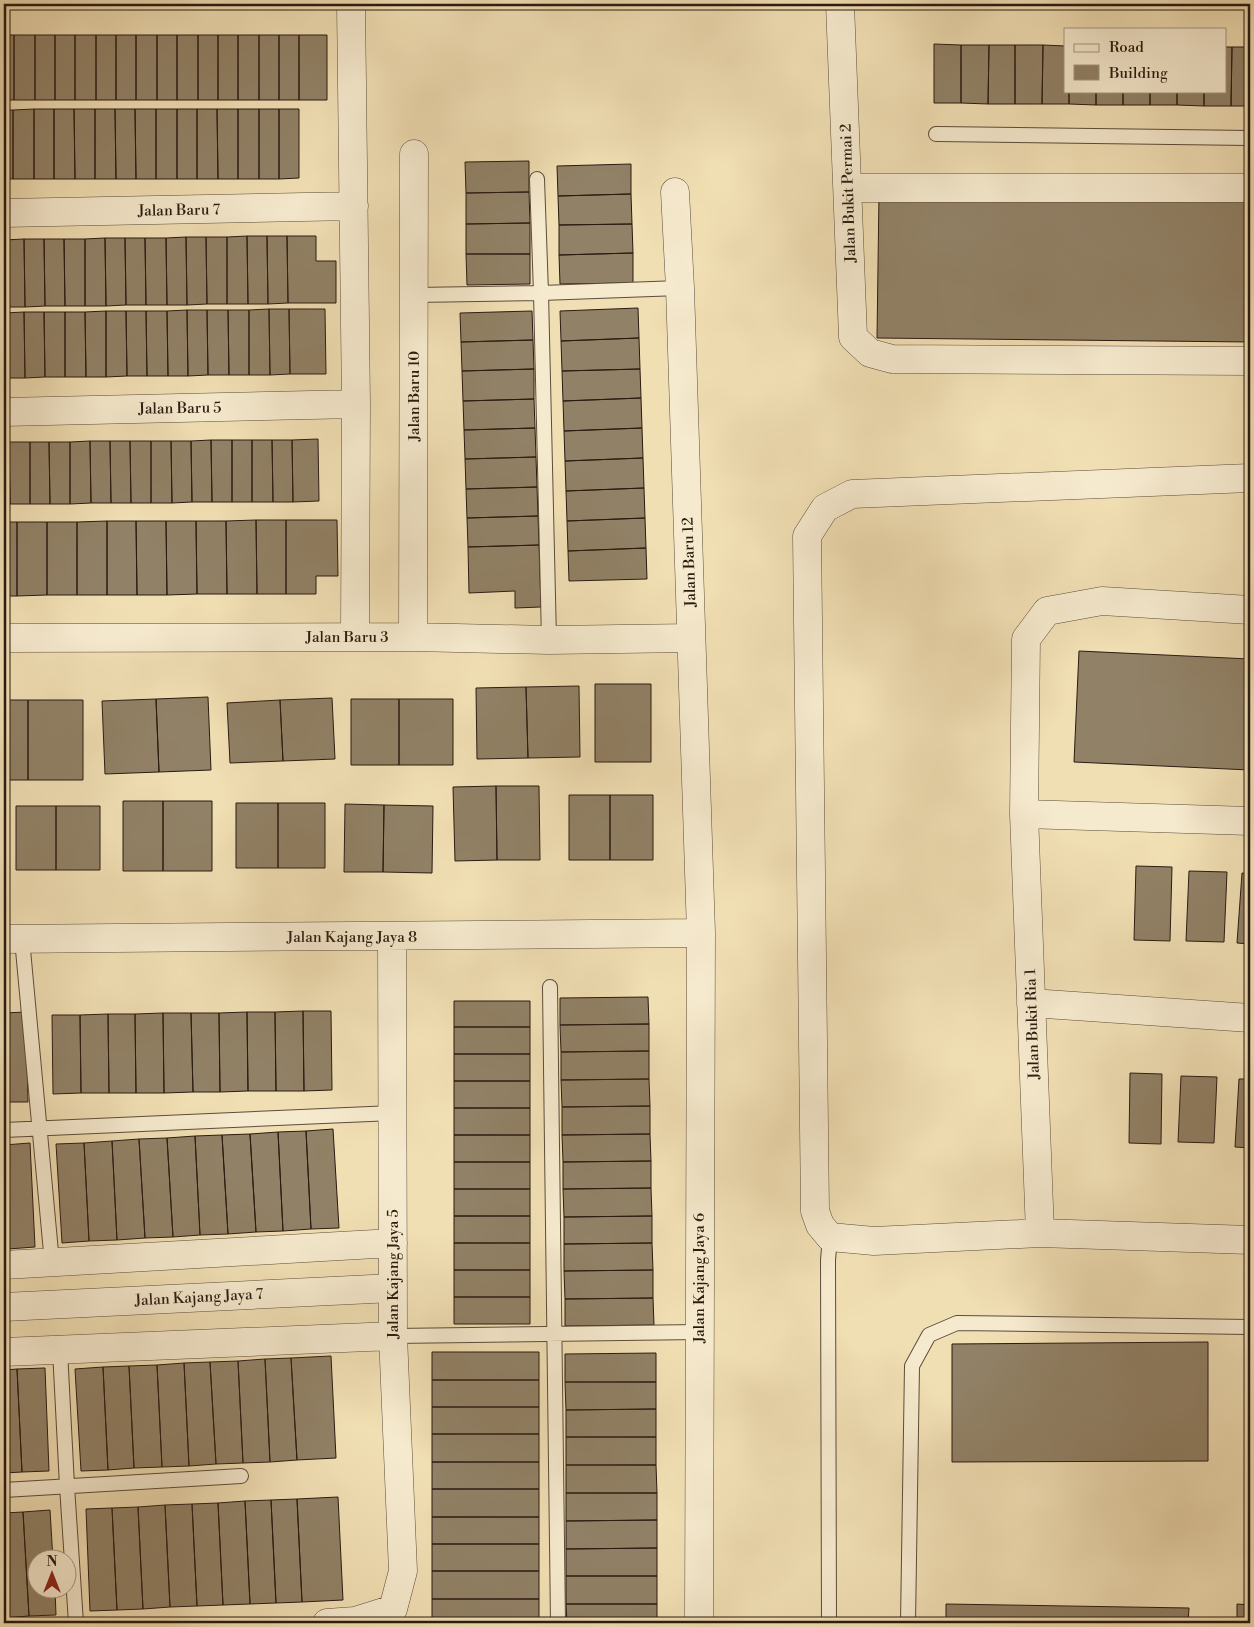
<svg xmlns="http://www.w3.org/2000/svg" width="1254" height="1627" font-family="'Libre Bodoni',serif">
<rect width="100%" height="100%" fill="#f1dfb4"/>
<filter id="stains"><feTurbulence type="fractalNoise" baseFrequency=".004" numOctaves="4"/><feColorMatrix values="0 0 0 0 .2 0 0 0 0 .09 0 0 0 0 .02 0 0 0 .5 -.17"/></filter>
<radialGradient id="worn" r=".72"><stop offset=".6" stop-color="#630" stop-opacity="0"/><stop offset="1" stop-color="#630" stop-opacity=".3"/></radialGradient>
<path fill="#918166" stroke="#2a1b11" d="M4 35H14V100H4Z
M14 35H35V100H14Z
M35 35H55V100H35Z
M55 35H75V100H55Z
M75 35H96V100H75Z
M96 35H116V100H96Z
M116 35H136V100H116Z
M136 35H157V100H136Z
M157 35H177V100H157Z
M177 35H198V100H177Z
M198 35H218V100H198Z
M218 35H238V100H218Z
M238 35H259V100H238Z
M259 35H279V100H259Z
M279 35H299V100H279Z
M299 35H327V100H299Z
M934 44 961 45V103H934Z
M961 45H989L988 104 961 103Z
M989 45H1015V104H988Z
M1015 45H1043L1042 104H1015Z
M1043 45 1065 46V91H1069V104H1042Z
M1225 47H1232L1231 106H1204V91H1225Z
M1232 47H1250V106H1231Z
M1069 91H1096V105L1069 104Z
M1096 91H1123V105H1096Z
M1123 91H1150V105H1123Z
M1150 91H1177V105H1150Z
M1177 91H1204V106L1177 105Z
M34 109H54V179H34Z
M34 109V179H13V110Z
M54 109H74L75 179H54Z
M74 109H95V179H75Z
M95 109H115L116 179H95Z
M115 109H135L136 179H116Z
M135 109H156V179H136Z
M156 109H177V179H156Z
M177 109H197V179H177Z
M197 109H217L218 179H197Z
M217 109H238V179H218Z
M238 109H259V179H238Z
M259 109H279V179H259Z
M279 109H299V178L279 179Z
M4 110H13V179H4Z
M529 161V192L466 193 465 162Z
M631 164V194L558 196 557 166Z
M529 192 530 223 466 224V193Z
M879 193 1250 197V342L877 338Z
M631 194 632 224 559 225 558 196Z
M530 223V254H466V224Z
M632 224 633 253 559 255V225Z
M247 236 248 304H227V237Z
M247 236H267L268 304H248Z
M267 236H287L288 303 268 304Z
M287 236H316V261H336V303H288Z
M186 237 187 305H167L166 238Z
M186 237H206L207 304 187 305Z
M206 237H227V304H207Z
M105 238 106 306H85V239Z
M105 238H125L126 305 106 306Z
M125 238H145L146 305H126Z
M145 238H166L167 305H146Z
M24 239 25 307H4V240Z
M24 239H44L45 306 25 307Z
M44 239H64L65 306H45Z
M64 239H85V306H65Z
M633 253V283L560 284 559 255Z
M466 254H530V284L467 285Z
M638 308 639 338 561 341 560 311Z
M269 309H289L290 374 270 375Z
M269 309 270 375H249V310Z
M289 309H325L326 374H290Z
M187 310H207L208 375 188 376Z
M187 310 188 376H168L167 311Z
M207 310H228L229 375H208Z
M228 310H249V375H229Z
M106 311H126L127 376 106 377Z
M106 311V377H86L85 312Z
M126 311H146L147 376H127Z
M146 311H167L168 376H147Z
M532 311 533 340 461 342 460 313Z
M24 312H44L45 377 25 378Z
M24 312 25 378H4V313Z
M44 312H65V377H45Z
M65 312H85L86 377H65Z
M639 338 640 369 562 371 561 341Z
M533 340 534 369 462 371 461 342Z
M534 369V399L463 401 462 371Z
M640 369 641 398 563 401 562 371Z
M641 398 642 428 564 431 563 401Z
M534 399 535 428 464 430 463 401Z
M535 428 536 457 465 459 464 430Z
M642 428 643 458 565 461 564 431Z
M318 439 319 501 293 502 292 440Z
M211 440 212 502H192L191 441Z
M211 440H232V502H212Z
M232 440H252V502H232Z
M252 440H272L273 502H252Z
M272 440H292L293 502H273Z
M90 441 91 503 70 504V442Z
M90 441H110L111 503H91Z
M110 441H130L131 503H111Z
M130 441H151V503H131Z
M151 441H171L172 503H151Z
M171 441H191L192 502 172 503Z
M4 442H9L10 504H4Z
M9 442H30V504H10Z
M30 442H49L50 504H30Z
M49 442H70V504H50Z
M536 457 537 487 466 489 465 459Z
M643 458 644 488 566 491 565 461Z
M537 487 538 516 467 518 466 489Z
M644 488 645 518 567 521 566 491Z
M538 516 539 545 468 547 467 518Z
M645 518 646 548 568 551 567 521Z
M256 520H286V594H257Z
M256 520 257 594H227L226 521Z
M286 520H337L338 576H316V594H286Z
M107 521H136L137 595H107Z
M107 521V595H77V522Z
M136 521H166L167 595H137Z
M166 521H196L197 594 167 595Z
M196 521H226L227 594H197Z
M4 522H17V596H4Z
M17 522H47V595L17 596Z
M47 522H77V595H47Z
M539 545 541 607 515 608V591L469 593 468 547Z
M646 548 647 579 569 581 568 551Z
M1079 651 1250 659V770L1074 762Z
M595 684H651V762H595Z
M579 686 580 757 528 758 526 687Z
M526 687 528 758 477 759 476 688Z
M208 697 211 770 159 772 156 699Z
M332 698 335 759 283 761 280 700Z
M156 699 159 772 105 774 102 701Z
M351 699H399V765H351Z
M399 699H453V765H399Z
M4 700H28V780H4Z
M28 700H83V780H28Z
M280 700 283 761 230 763 227 703Z
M496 786H539L540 860H497Z
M496 786 497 860 455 861 453 787Z
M569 795H610V860H569Z
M610 795H653V860H610Z
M123 801H163V871H123Z
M163 801H212V871H163Z
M236 803H278V868H236Z
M278 803H325V868H278Z
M345 804 384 805 383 872H344Z
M384 805 433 806 432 873 383 872Z
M16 806H56V870H16Z
M56 806H100V870H56Z
M1136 866 1172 867 1170 941 1134 940Z
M1189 871 1227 872 1224 942 1186 941Z
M1242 873 1250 874V944L1237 943Z
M648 997 649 1024 560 1025V998Z
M454 1001H530V1027H454Z
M303 1011H331L332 1090 304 1091Z
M303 1011 304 1091H276L275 1012Z
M26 1012 28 1102H4V1013Z
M247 1012H275L276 1091H248Z
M247 1012 248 1091 220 1092 219 1013Z
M163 1013H191L193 1092 164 1093Z
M163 1013 164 1093H136L135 1014Z
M191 1013H219L220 1092H193Z
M108 1014H135L136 1093H109Z
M108 1014 109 1093H81L80 1015Z
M52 1015H80L81 1093 53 1094Z
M649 1024V1051L561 1052 560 1025Z
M454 1027H530V1054H454Z
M649 1051V1079L561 1080V1052Z
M454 1054H530V1081H454Z
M1130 1073 1162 1074 1161 1144 1129 1143Z
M1181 1076 1217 1077 1214 1143 1178 1142Z
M649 1079 650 1106 562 1107 561 1080Z
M1239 1079H1250V1148L1235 1147Z
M454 1081H530V1108H454Z
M650 1106V1134L562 1135V1107Z
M454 1108H530V1135H454Z
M333 1129 339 1228 311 1229 306 1131Z
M306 1131 311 1229 283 1231 278 1132Z
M278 1132 283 1231 256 1232 250 1134Z
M250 1134 256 1232 228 1234 222 1135Z
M650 1134 651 1161 563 1162 562 1135Z
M222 1135 228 1234 200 1235 195 1136Z
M454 1135H530V1162H454Z
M195 1136 200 1235 173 1237 167 1138Z
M167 1138 173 1237 145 1238 139 1139Z
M139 1139 145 1238 117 1240 112 1141Z
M112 1141 117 1240 89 1241 84 1143Z
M30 1143 35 1247 8 1249 4 1145Z
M84 1143 89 1241 62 1243 56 1144Z
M651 1161V1188L563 1189V1162Z
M454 1162H530V1189H454Z
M4 1173 8 1249H4Z
M651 1188 652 1216 564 1217 563 1189Z
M454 1189H530V1216H454Z
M454 1216H530V1243H454Z
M652 1216V1243L564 1244V1217Z
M454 1243H530V1270H454Z
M652 1243 653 1270 564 1271V1244Z
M454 1270H530V1297H454Z
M653 1270V1298L565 1299 564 1271Z
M454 1297H530V1324H454Z
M653 1298 654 1325 565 1326V1299Z
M1208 1342V1461L952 1462V1344Z
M1245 1346H1250V1465H1245Z
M432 1352H539V1380H432Z
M656 1353V1382H565V1354Z
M331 1356 336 1458 297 1460 291 1358Z
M291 1358 297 1460 270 1462 265 1359Z
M265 1359 270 1462 243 1463 238 1361Z
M238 1361 243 1463 216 1464 210 1362Z
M210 1362 216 1464 189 1466 184 1363Z
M184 1363 189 1466 162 1467 157 1365Z
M157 1365 162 1467 134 1468 129 1366Z
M129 1366 134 1468 108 1470 103 1367Z
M103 1367 108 1470 81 1471 75 1369Z
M45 1368 49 1471 22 1472 17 1369Z
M17 1369 22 1472 4 1473V1370Z
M432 1380H539V1407H432Z
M565 1382H656V1409L566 1410Z
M432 1407H539V1434H432Z
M656 1409V1437H566V1410Z
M432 1434H539V1462H432Z
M566 1437H656V1465H566Z
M432 1462H539V1489H432Z
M566 1465H656L657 1493H566Z
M432 1489H539V1517H432Z
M566 1493H657V1520L566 1521Z
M338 1497 343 1600 302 1602 297 1499Z
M297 1499 302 1602 276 1603 271 1500Z
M271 1500 276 1603 250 1604 245 1501Z
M245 1501 250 1604 223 1605 218 1503Z
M218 1503 223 1605 197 1606 192 1504Z
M192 1504 197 1606 170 1607 165 1505Z
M165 1505 170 1607 143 1609 138 1507Z
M138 1507 143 1609 117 1610 112 1508Z
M112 1508 117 1610 90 1611 86 1509Z
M50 1510 53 1560H38V1590H55L56 1615 29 1616 23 1512Z
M23 1512 29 1616 4 1618V1513Z
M432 1517H539V1544H432Z
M657 1520V1548L566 1549V1521Z
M432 1544H539V1571H432Z
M657 1548V1576H566V1549Z
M432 1571H539V1599H432Z
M566 1576H657V1604H566Z
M432 1599H539V1623H432Z
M566 1604H657V1623H567Z
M946 1604 1189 1608 1188 1623H946Z
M1237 1604 1250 1605V1623H1237Z"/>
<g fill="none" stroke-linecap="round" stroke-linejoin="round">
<defs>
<path id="lane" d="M936 134 1250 138
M537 179 541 293 549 640
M414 295 541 293 680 288
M22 939 52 1263
M550 987 558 1623
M4 1130 393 1113
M393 1336 699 1332
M60 1350 67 1486 76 1623
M4 1490 241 1476
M829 1623 828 1260 830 1237
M908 1623 912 1366 929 1335 957 1323 1250 1327"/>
<path id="street" d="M351 4 356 404 355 637
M840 4 853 337 870 353 892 359 1250 361
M848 188H1250
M675 192 680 288 701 933 699 1623
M4 213 354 206
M4 412 356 404
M1250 478 852 494 825 508 807 536 815 1211 820 1225 830 1237 874 1241 1040 1233 1250 1240
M413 637 414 154
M4 638 413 637 549 640 691 638
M1024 814 1250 821
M4 939 701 933
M1031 1003 1250 1018
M1040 1233 1024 814 1026 639 1047 611 1102 601 1250 610
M4 1265 393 1243
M4 1307 393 1288
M4 1352 393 1336
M327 1623 355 1621 393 1609 403 1571 393 1336 392 936"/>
</defs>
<use href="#lane" stroke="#5c4c3a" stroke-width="16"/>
<use href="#street" stroke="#5c4c3a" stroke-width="29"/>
<use href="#lane" stroke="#f6eace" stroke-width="14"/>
<use href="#street" stroke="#f6eace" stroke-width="28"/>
</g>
<g text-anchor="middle" stroke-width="4" stroke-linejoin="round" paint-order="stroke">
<g font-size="15" fill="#2a1b11" stroke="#f6eace">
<text transform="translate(848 193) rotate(-92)" y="5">Jalan Bukit Permai 2</text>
<text transform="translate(179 210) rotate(-1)" y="5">Jalan Baru 7</text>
<text transform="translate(414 396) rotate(-90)" y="5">Jalan Baru 10</text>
<text transform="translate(180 408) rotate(-1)" y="5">Jalan Baru 5</text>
<text transform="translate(689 562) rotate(-92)" y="5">Jalan Baru 12</text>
<text x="347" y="642">Jalan Baru 3</text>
<text x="352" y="942">Jalan Kajang Jaya 8</text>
<text transform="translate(1032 1024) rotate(-92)" y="5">Jalan Bukit Ria 1</text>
<text transform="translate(393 1274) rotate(-90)" y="5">Jalan Kajang Jaya 5</text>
<text transform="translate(699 1278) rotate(-90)" y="5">Jalan Kajang Jaya 6</text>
<text transform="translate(199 1297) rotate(-3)" y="5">Jalan Kajang Jaya 7</text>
</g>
</g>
<rect width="1254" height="1627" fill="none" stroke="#f1dfb4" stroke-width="20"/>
<rect x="5" y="5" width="1244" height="1617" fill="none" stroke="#2a1b11" stroke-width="2.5"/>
<rect x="10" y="10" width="1234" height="1607" fill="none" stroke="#2a1b11"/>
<rect x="1064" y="28" width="162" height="65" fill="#f6eace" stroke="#a49782"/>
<rect x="1074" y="44" width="25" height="8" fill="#f6eace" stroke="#a49782"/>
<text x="1109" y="52" font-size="15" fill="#2a1b11">Road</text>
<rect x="1074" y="65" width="25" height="15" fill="#918166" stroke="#a49782"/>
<text x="1109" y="78" font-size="15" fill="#2a1b11">Building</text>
<g transform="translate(52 1574)"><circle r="24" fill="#f6eace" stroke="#a49782"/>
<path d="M0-4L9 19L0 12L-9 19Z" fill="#8f2418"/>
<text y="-8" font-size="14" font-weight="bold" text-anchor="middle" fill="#2a1b11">N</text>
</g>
<rect width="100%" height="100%" filter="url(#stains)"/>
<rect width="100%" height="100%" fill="url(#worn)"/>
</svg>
